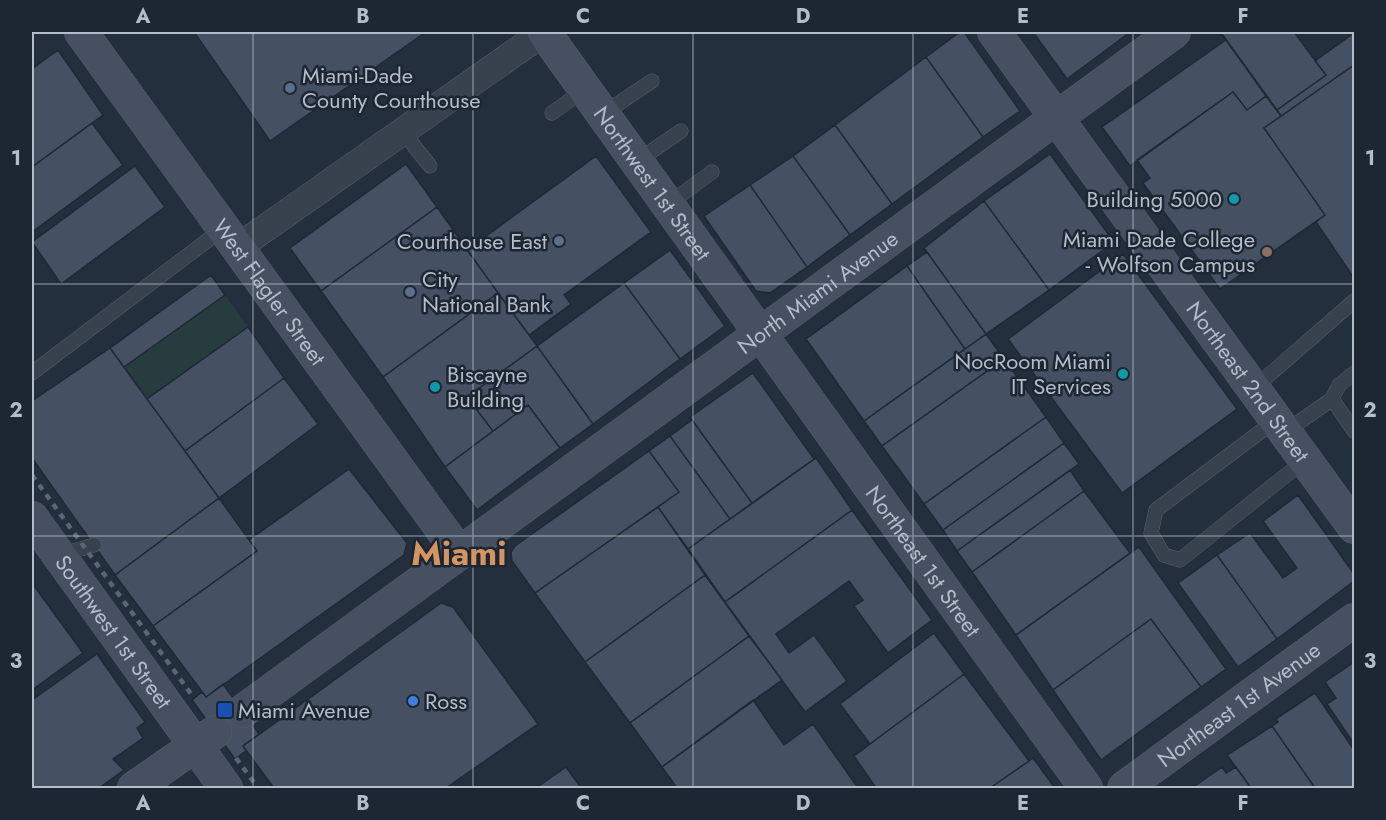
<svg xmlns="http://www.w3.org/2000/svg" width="1386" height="820" font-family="Jost,sans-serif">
<rect width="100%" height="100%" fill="#242f3e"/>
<path fill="#263c3f" d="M225 295 248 327 147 399 124 367Z"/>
<path fill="#455162" stroke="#1f2835" stroke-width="1.5" d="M194 32H421L423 34 270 141Z
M960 32H964L1020 111 983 137 926 57Z
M1033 32H1128L1129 33 1067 79Z
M1226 32H1294L1326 75 1277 110 1222 34Z
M1354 33V65L1281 116 1277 110 1326 75 1315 61Z
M1226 40 1266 96 1247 110 1233 92 1130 166 1102 127Z
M58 50 103 115 32 167V69Z
M926 57 983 137 892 204 835 125Z
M1354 65V278L1316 222 1325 215 1264 128Z
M1233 92 1247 110 1266 96 1281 116 1264 128 1325 215 1220 289 1143 183 1150 178 1137 160Z
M92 123 123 165 32 232V167Z
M835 125 892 204 850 235 793 156Z
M1050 154 1114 242 1049 290 984 201Z
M596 156 651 232 564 295 571 304 529 335 467 250Z
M793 156 850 235 807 267 750 185Z
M406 164 437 207 321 291 290 248Z
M135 166 165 207 61 284 32 242Z
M750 185 807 267 770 293 756 291 704 216Z
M984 201 1049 290 986 334 924 248Z
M437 207 498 293 383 377 321 291Z
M670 250 725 326 680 359 624 283Z
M927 252 986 334 965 349 907 266Z
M1123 254 1237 409 1122 493 1008 339Z
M907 266 965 349 864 421 806 339Z
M211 275 225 295 124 367 110 348Z
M624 283 680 359 593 424 537 346Z
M498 293 537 346 467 397 493 431 445 467 383 377Z
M248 327 284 378 185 451 147 399Z
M986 334 1004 359 882 446 864 421Z
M537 346 593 424 560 448 528 405 493 431 467 397Z
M110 348 219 498 115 575 32 458V401Z
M1004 359 1046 417 924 504 882 446Z
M753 373 814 459 752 503 690 417Z
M284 378 318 424 219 498 185 451Z
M528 405 560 448 477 510 445 467Z
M1046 417 1064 443 943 530 924 504Z
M692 420 752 503 730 519 670 436Z
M670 436 730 519 688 549 658 507 679 492 649 451Z
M1064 443 1079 464 957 551 943 530Z
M649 451 679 492 535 593 512 561 511 552 515 546Z
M816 458 852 510 725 602 688 549Z
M349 469 407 543 404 555 206 697 153 626 257 551 249 540Z
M1070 470 1084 491 972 572 957 551Z
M1084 491 1130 553 1016 635 972 572Z
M1298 495 1354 574V581L1277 639 1217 555 1250 533 1283 578 1297 568 1263 521Z
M219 498 257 551 153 626 115 575Z
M658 507 705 575 585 662 535 593Z
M852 510 932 620 888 653 854 606 863 600 849 581 776 634 789 653 814 635 847 681 805 712 725 602Z
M1139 547 1226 669 1201 687 1151 619 1053 690 1016 635Z
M1217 555 1277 639 1238 667 1178 583Z
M705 575 749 636 630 723 585 662Z
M32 583 83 653 32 690Z
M441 603 453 607 538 724 446 788H274L243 746Z
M1151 619 1201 687 1101 760 1053 690Z
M934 633 964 674 870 744 840 704Z
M749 636 782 680 662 767 630 723Z
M97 654 145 722 137 728 143 738 113 759 124 770 99 788H32V700Z
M1354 662V744L1327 704 1336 698 1325 682Z
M964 674 1029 761 990 788H876L854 756Z
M223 684 259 734 243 746 246 751 235 759 192 700 202 692 206 697Z
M1315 693 1354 750V788H1315L1272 726 1278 722 1276 719Z
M753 700 784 745 813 724 858 788H677L662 767Z
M1272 726 1315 788H1251L1227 755Z
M1033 758 1055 788H990L1029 761Z
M566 767 581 788H536Z
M1222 767 1226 773 1236 767 1251 788H1192Z"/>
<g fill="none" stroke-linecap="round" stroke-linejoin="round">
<defs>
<path id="lane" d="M552 113 585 89
M603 114 652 81
M403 132 430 166
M637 161 681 131
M668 204 712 172
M32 373 224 228
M1354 373 1339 385 1332 399 1354 431
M1254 388 1354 301
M1276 420 1156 510 1151 533 1164 555 1180 560 1305 460
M1285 432 1332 399
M60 555 94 545"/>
<path id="street" d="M237 248 544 32"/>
<g id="secondary">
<path id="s1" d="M81 32 459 553"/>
<path id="s2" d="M544 32 1086 788"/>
<path id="s3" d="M994 32 1354 527"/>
<path id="s4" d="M32 518 226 788"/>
<path id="s5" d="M243 711 1174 32"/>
<path d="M134 788 215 732"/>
<path id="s6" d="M1124 788 1354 620"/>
</g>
</defs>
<use href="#lane" stroke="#565f6c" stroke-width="15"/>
<use href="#street" stroke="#565f6c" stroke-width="28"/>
<use href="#secondary" stroke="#565f6c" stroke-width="34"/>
<use href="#lane" stroke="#38414e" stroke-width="14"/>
<use href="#street" stroke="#38414e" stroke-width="27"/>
<use href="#secondary" stroke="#465061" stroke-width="33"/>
<path stroke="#5a6575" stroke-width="4.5" stroke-dasharray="6 6" stroke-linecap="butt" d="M32 475 194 698
M236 758 258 788"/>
</g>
<path fill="none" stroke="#b4bcc9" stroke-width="1.5" stroke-opacity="0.55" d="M253 32V788M473 32V788M693 32V788M913 32V788M1133 32V788M32 284H1354M32 536H1354"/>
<g fill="#5c6f8a" stroke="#1d2633" stroke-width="2">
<circle cx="290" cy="88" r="6"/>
<circle cx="559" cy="241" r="6"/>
<circle cx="410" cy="292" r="6"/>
</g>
<g fill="#0f9aa8" stroke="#1d2633" stroke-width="2">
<circle cx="1234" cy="199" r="6"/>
<circle cx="1123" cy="374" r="6"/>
<circle cx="435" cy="387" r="6"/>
</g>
<circle fill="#8d6e63" stroke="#1d2633" stroke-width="2" cx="1267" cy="252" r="6"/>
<circle fill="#3f7fe0" stroke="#1d2633" stroke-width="2" cx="413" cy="701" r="6"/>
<rect fill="#1a4fb4" stroke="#1d2633" stroke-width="2" x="217" y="702" width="16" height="16" rx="3"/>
<g text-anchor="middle" stroke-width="5" stroke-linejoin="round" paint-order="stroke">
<g font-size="22" fill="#b4bcc9" stroke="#1d2633" text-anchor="start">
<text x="302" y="83">Miami-Dade<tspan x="302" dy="25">County Courthouse</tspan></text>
<text x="1222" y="207" text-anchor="end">Building 5000</text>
<text x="1255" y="247" text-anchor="end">Miami Dade College<tspan x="1255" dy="25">- Wolfson Campus</tspan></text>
<text x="547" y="249" text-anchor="end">Courthouse East</text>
<text x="422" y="287">City<tspan x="422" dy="25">National Bank</tspan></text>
<text x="1111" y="369" text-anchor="end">NocRoom Miami<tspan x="1111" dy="25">IT Services</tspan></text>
<text x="447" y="382">Biscayne<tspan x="447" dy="25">Building</tspan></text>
<text x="425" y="709">Ross</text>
<text x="238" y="718">Miami Avenue</text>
</g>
<g font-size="22" fill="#b4bcc9" stroke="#1d2633">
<text dy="8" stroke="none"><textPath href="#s2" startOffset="186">Northwest 1st Street</textPath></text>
<text dy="8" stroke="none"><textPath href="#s1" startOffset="321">West Flagler Street</textPath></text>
<text dy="8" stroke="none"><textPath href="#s5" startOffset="711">North Miami Avenue</textPath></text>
<text dy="8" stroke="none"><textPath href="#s3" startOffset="432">Northeast 2nd Street</textPath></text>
<text dy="8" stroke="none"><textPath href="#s2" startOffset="651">Northeast 1st Street</textPath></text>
<text dy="8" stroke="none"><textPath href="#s4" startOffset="140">Southwest 1st Street</textPath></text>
<text dy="8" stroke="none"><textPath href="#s6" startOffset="142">Northeast 1st Avenue</textPath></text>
</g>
<g font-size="34" font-weight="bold" fill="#d59563" stroke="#1d2633">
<text x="459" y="565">Miami</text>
</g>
</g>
<rect width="1386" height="820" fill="none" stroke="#1d2633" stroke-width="66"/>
<rect x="33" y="33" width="1320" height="754" fill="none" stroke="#b4bcc9" stroke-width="2"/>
<g font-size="20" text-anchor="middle" font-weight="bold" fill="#b4bcc9">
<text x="143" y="23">A</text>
<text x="363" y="23">B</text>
<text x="583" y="23">C</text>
<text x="803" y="23">D</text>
<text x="1023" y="23">E</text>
<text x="1243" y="23">F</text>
<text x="16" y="165">1</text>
<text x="1370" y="165">1</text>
<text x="16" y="417">2</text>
<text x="1370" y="417">2</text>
<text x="16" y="668">3</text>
<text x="1370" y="668">3</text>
<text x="143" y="810">A</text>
<text x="363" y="810">B</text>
<text x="583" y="810">C</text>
<text x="803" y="810">D</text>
<text x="1023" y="810">E</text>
<text x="1243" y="810">F</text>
</g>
</svg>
